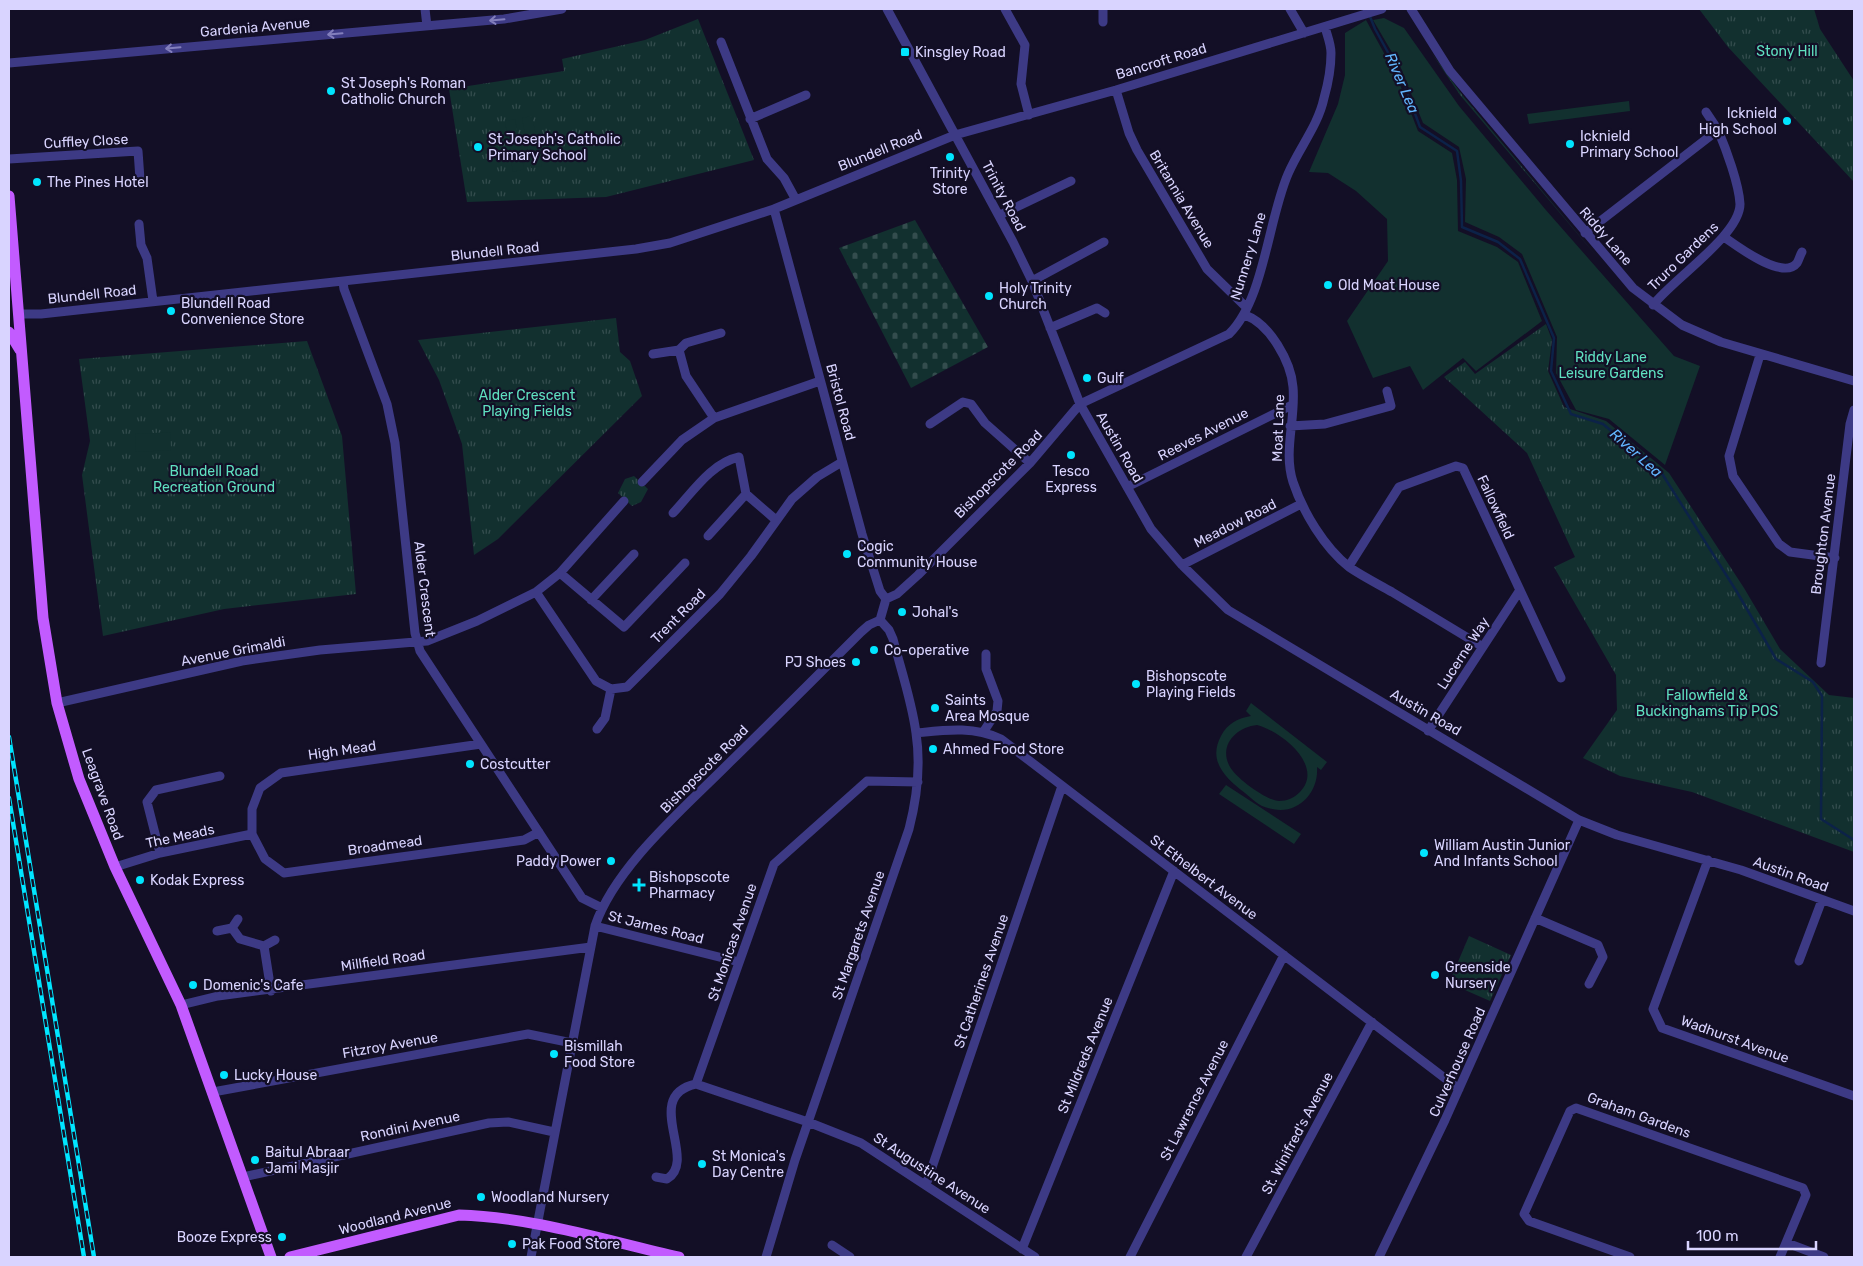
<svg xmlns="http://www.w3.org/2000/svg" width="1863" height="1266" font-family="Rubik,sans-serif">
<defs>
<pattern id="grass-tufts" width="24" height="20" patternUnits="userSpaceOnUse" patternTransform="scale(1.25)"><rect width="24" height="20" fill="#12302f"/><path d="M3 7l-1-3M5 7V3M7 7l1-3M15 17l-1-3M17 17v-4M19 17l1-3" fill="none" stroke="#344d4e"/></pattern>
<pattern id="cemetery-stones" width="16" height="16" patternUnits="userSpaceOnUse" patternTransform="scale(1.25)"><rect width="16" height="16" fill="#12302f"/><path d="M2 7V4a2 2 0 0 1 4 0v3zM10 15v-3a2 2 0 0 1 4 0v3z" fill="#344d4e"/></pattern>
</defs>
<rect width="100%" height="100%" fill="#130f26"/>
<path fill="url(#grass-tufts)" d="M1699 9H1814L1820 29 1854 81V182L1728 47Z
M698 19 754 160 606 197 467 202 449 89 564 71 562 59 645 40Z
M1431 52 1463 96 1598 258 1460 95Z
M616 318 620 352 630 361 642 396 498 539 474 555 462 444 439 380 418 340Z
M1546 324 1552 340 1548 371 1564 407 1606 421 1669 473 1744 588 1780 649 1829 695 1854 698V852L1692 792 1620 776 1583 758 1617 710 1616 675 1554 567 1575 557 1527 453 1444 377 1465 362 1475 374Z
M307 341 342 436 356 594 224 609 103 636 82 475 90 441 79 359Z
M634 476 648 489 641 502 632 506 618 493 625 479Z
M1469 936 1511 955 1490 1001 1449 983Z"/>
<path fill="url(#cemetery-stones)" d="M915 220 988 347 911 388 839 248Z"/>
<path fill="#12302f" fill-rule="evenodd" d="M1384 18 1404 28 1459 106 1545 209 1674 356 1700 366 1665 465 1609 419 1576 410 1556 373 1557 337 1522 254 1499 237 1465 222 1466 179 1459 147 1423 123 1400 66 1373 20Z
M1366 20 1397 77 1418 131 1452 153 1457 180 1458 231 1497 247 1518 262 1542 321 1476 371 1463 358 1423 390 1410 366 1373 378 1347 321 1388 261 1387 219 1356 191 1328 173 1309 172 1338 104 1345 75V33Z
M1629 101 1630 111 1529 124 1527 114Z
M532 116 542 166 531 168 522 118Z
M515 119 524 169 513 172 505 121Z
M170 432 171 450 136 452 135 434Z
M1251 703 1327 762 1321 770 1317 767C1319 794 1296 817 1268 808 1259 806 1252 799 1245 793 1227 779 1207 762 1221 736 1227 724 1238 718 1251 716L1246 711ZM1257 725C1281 731 1325 766 1300 792 1294 798 1287 801 1279 801 1267 801 1236 778 1230 767 1218 746 1236 727 1257 725Z
M1226 785 1301 834 1294 844 1219 794Z"/>
<g fill="none" stroke-linecap="round" stroke-linejoin="round">
<path stroke="#0c2248" stroke-width="2.5" d="M1367 9 1375 29 1401 76 1420 127 1457 151 1461 181 1462 227 1498 242 1520 259 1554 338 1551 371 1571 414 1603 424 1661 472 1737 592 1776 659 1813 682 1822 696 1821 819 1854 840"/>
<path stroke="#3d3a85" stroke-width="9" d="M425 9 427 26
M887 9 1013 242 1032 281 1080 404 1151 529 1182 565 1228 610 1579 820 1617 835 1741 870 1854 911
M1005 9 1025 45 1021 84 1029 115
M1290 9 1304 33
M1411 9 1450 71 1633 288 1682 325 1721 342 1854 381
M1103 22V9
M721 42 767 159 784 178 796 200
M9 63 504 19 562 9
M1116 90 1129 133 1137 150 1207 269 1247 308
M1706 112 1718 130
M750 119 806 95
M9 159 138 151 140 179
M774 209 862 534 880 591 886 599
M1000 215 1071 181
M139 224 141 245 147 258 153 301
M1585 233 1718 130C1726 149 1739 184 1740 204 1740 235 1673 279 1653 305
M1724 237C1737 246 1783 281 1797 263 1799 260 1800 255 1802 252
M1032 281 1104 242
M343 282 344 289 387 404 395 443 415 633 420 651 582 898 602 908
M19 314H41L636 249 670 243 774 209 955 135 1116 90 1382 9
M1245 315C1270 324 1291 362 1293 387 1296 419 1283 451 1293 482 1303 512 1324 547 1349 567 1362 576 1378 584 1392 592 1422 610 1453 629 1483 647
M1050 328 1097 308 1105 313
M653 354 679 350
M1760 355 1729 456 1733 476 1779 544 1790 552 1835 558
M714 418 686 376 679 350 686 343 721 333
M930 424 963 402 971 404 985 423 1030 463
M1290 426 1325 424 1391 406 1387 391
M642 482 682 440 714 418 820 381
M1127 487 1292 405
M673 513C692 493 711 463 739 457L746 494 776 520
M708 536 746 494
M1182 565 1301 504
M1349 566 1399 487 1456 466 1463 468 1561 678
M560 573 624 627 685 563
M536 592 596 681 611 689 627 687 720 594 751 556 792 499 817 477 842 462
M591 600 634 554
M1821 663 1850 424 1854 410
M57 703 242 661 320 650 427 641 477 621 536 592 560 573 624 501
M597 729 605 718 611 689
M984 731 997 711 998 701 986 669V654
M1428 731 1520 590
M917 733C946 730 973 726 1001 739L1459 1089
M481 744 281 773 260 788 252 809V834L265 859 284 873 524 840 539 832
M918 782 867 781 774 864 696 1084 808 1122 861 1143 1035 1257
M160 853 147 802 156 790 220 776
M1708 860 1653 1009 1662 1028 1854 1096
M115 867 160 853 252 834
M1535 918 1598 945 1603 957 1589 984
M595 926 739 962
M232 928 240 939 264 946 271 991
M217 931 232 928 238 919
M264 946 275 940
M1799 961 1822 900
M181 1005 218 996 591 947
M213 1092 528 1034 572 1043
M243 1177 489 1123 508 1122 554 1132
M656 1177 667 1179C699 1160 641 1096 696 1084
M926 1185 1062 786
M1787 1243 1824 1257
M832 1245 850 1257
M1022 1249 1174 871
M531 1257 595 926C615 867 682 810 726 766 771 722 816 677 861 632L869 625 880 620 886 599 897 594 918 575 1030 463 1080 404 1229 334C1264 300 1268 220 1288 174 1299 148 1318 126 1324 98 1328 84 1331 68 1331 53 1331 44 1327 35 1325 27
M766 1257 795 1160 909 829C917 798 921 766 916 733 912 702 901 670 893 639L889 630 880 620
M1130 1257 1284 955
M1246 1257 1372 1022
M1379 1257 1445 1120 1579 820
M1630 1257 1529 1221 1524 1214 1570 1111 1576 1108 1803 1188 1806 1195 1780 1257"/>
<path stroke="#c25bff" stroke-width="11" d="M9 196 43 618 57 703 79 779 115 867 181 1005 271 1257
M9 332 20 350
M290 1257 459 1215C533 1217 607 1241 679 1257"/>
<defs>
<path id="rail" d="M9 737 94 1257
M9 798 84 1257"/>
</defs>
<use href="#rail" stroke="#00e5ff" stroke-width="4.5"/>
<use href="#rail" stroke="#130f26" stroke-width="2.5" stroke-dasharray="8" stroke-linecap="butt"/>
</g>
<defs><path id="oneway-shaft" d="M-6 0H5M1.5-3L5.5 0L1.5 3" fill="none" stroke-width="1.6" stroke-linecap="round" stroke-linejoin="round" transform="scale(1.25)"/></defs>
<g stroke="#837fbc">
<use href="#oneway-shaft" transform="translate(497 20) rotate(175)"/>
<use href="#oneway-shaft" transform="translate(335 34) rotate(175)"/>
<use href="#oneway-shaft" transform="translate(173 48) rotate(175)"/>
</g>
<g fill="#00e5ff" stroke="#130f26" stroke-width="2">
<rect x="900" y="47" width="10" height="10" rx="2.5"/>
<circle cx="331" cy="91" r="5"/>
<circle cx="1787" cy="121" r="5"/>
<circle cx="1570" cy="144" r="5"/>
<circle cx="478" cy="147" r="5"/>
<circle cx="950" cy="157" r="5"/>
<circle cx="37" cy="182" r="5"/>
<circle cx="1328" cy="285" r="5"/>
<circle cx="989" cy="296" r="5"/>
<circle cx="171" cy="311" r="5"/>
<circle cx="1087" cy="378" r="5"/>
<circle cx="1071" cy="455" r="5"/>
<circle cx="847" cy="554" r="5"/>
<circle cx="902" cy="612" r="5"/>
<circle cx="874" cy="650" r="5"/>
<circle cx="856" cy="662" r="5"/>
<circle cx="1136" cy="684" r="5"/>
<circle cx="935" cy="708" r="5"/>
<circle cx="933" cy="749" r="5"/>
<circle cx="470" cy="764" r="5"/>
<circle cx="1424" cy="853" r="5"/>
<circle cx="611" cy="861" r="5"/>
<circle cx="140" cy="880" r="5"/>
<path d="M636.5 877.5h5v5h5v5h-5v5h-5v-5h-5v-5h5z"/>
<circle cx="1435" cy="975" r="5"/>
<circle cx="193" cy="985" r="5"/>
<circle cx="554" cy="1054" r="5"/>
<circle cx="224" cy="1075" r="5"/>
<circle cx="255" cy="1160" r="5"/>
<circle cx="702" cy="1164" r="5"/>
<circle cx="481" cy="1197" r="5"/>
<circle cx="282" cy="1237" r="5"/>
<circle cx="512" cy="1244" r="5"/>
</g>
<g text-anchor="middle" stroke-width="4.5" stroke-linejoin="round" paint-order="stroke">
<g font-size="14" fill="#d9d4ff" stroke="#130f26">
<text transform="translate(255 27) rotate(-5)" y="5">Gardenia Avenue</text>
<text transform="translate(1161 61) rotate(-17)" y="5">Bancroft Road</text>
<text transform="translate(86 141) rotate(-3)" y="5">Cuffley Close</text>
<text transform="translate(880 150) rotate(-22)" y="5">Blundell Road</text>
<text transform="translate(1004 196) rotate(62)" y="5">Trinity Road</text>
<text transform="translate(1182 199) rotate(59)" y="5">Britannia Avenue</text>
<text transform="translate(1606 236) rotate(49)" y="5">Riddy Lane</text>
<text transform="translate(495 251) rotate(-6)" y="5">Blundell Road</text>
<text transform="translate(1248 256) rotate(-73)" y="5">Nunnery Lane</text>
<text transform="translate(1683 256) rotate(-44)" y="5">Truro Gardens</text>
<text transform="translate(92 294) rotate(-6)" y="5">Blundell Road</text>
<text transform="translate(841 402) rotate(75)" y="5">Bristol Road</text>
<text transform="translate(1278 428) rotate(-88)" y="5">Moat Lane</text>
<text transform="translate(1203 434) rotate(-27)" y="5">Reeves Avenue</text>
<text transform="translate(1120 447) rotate(60)" y="5">Austin Road</text>
<text transform="translate(998 474) rotate(-45)" y="5">Bishopscote Road</text>
<text transform="translate(1496 507) rotate(65)" y="5">Fallowfield</text>
<text transform="translate(1235 523) rotate(-27)" y="5">Meadow Road</text>
<text transform="translate(1823 534) rotate(-83)" y="5">Broughton Avenue</text>
<text transform="translate(425 589) rotate(83)" y="5">Alder Crescent</text>
<text transform="translate(678 616) rotate(-45)" y="5">Trent Road</text>
<text transform="translate(233 651) rotate(-11)" y="5">Avenue Grimaldi</text>
<text transform="translate(1463 653) rotate(-57)" y="5">Lucerne Way</text>
<text transform="translate(1426 712) rotate(30)" y="5">Austin Road</text>
<text transform="translate(342 750) rotate(-8)" y="5">High Mead</text>
<text transform="translate(704 769) rotate(-45)" y="5">Bishopscote Road</text>
<text transform="translate(103 794) rotate(70)" y="5">Leagrave Road</text>
<text transform="translate(180 836) rotate(-12)" y="5">The Meads</text>
<text transform="translate(385 845) rotate(-8)" y="5">Broadmead</text>
<text transform="translate(1791 874) rotate(20)" y="5">Austin Road</text>
<text transform="translate(1204 877) rotate(37)" y="5">St Ethelbert Avenue</text>
<text transform="translate(656 927) rotate(14)" y="5">St James Road</text>
<text transform="translate(858 935) rotate(-71)" y="5">St Margarets Avenue</text>
<text transform="translate(732 942) rotate(-71)" y="5">St Monicas Avenue</text>
<text transform="translate(383 960) rotate(-8)" y="5">Millfield Road</text>
<text transform="translate(981 981) rotate(-71)" y="5">St Catherines Avenue</text>
<text transform="translate(1735 1039) rotate(20)" y="5">Wadhurst Avenue</text>
<text transform="translate(390 1045) rotate(-10)" y="5">Fitzroy Avenue</text>
<text transform="translate(1085 1055) rotate(-68)" y="5">St Mildreds Avenue</text>
<text transform="translate(1457 1062) rotate(-66)" y="5">Culverhouse Road</text>
<text transform="translate(1194 1100) rotate(-63)" y="5">St Lawrence Avenue</text>
<text transform="translate(1639 1115) rotate(20)" y="5">Graham Gardens</text>
<text transform="translate(410 1126) rotate(-12)" y="5">Rondini Avenue</text>
<text transform="translate(1297 1133) rotate(-62)" y="5">St. Winifred's Avenue</text>
<text transform="translate(932 1173) rotate(33)" y="5">St Augustine Avenue</text>
<text transform="translate(395 1216) rotate(-14)" y="5">Woodland Avenue</text>
</g>
<g font-size="14" fill="#5fe0c0" stroke="#130f26">
<text x="1787" y="56">Stony Hill</text>
<text x="1611" y="362">Riddy Lane<tspan x="1611" dy="16">Leisure Gardens</tspan></text>
<text x="527" y="400">Alder Crescent<tspan x="527" dy="16">Playing Fields</tspan></text>
<text x="214" y="476">Blundell Road<tspan x="214" dy="16">Recreation Ground</tspan></text>
<text x="1707" y="700">Fallowfield &amp;<tspan x="1707" dy="16">Buckinghams Tip POS</tspan></text>
</g>
<g font-size="14" fill="#d9d4ff" stroke="#130f26" text-anchor="start">
<text x="915" y="57">Kinsgley Road</text>
<text x="341" y="88">St Joseph's Roman<tspan x="341" dy="16">Catholic Church</tspan></text>
<text x="1777" y="118" text-anchor="end">Icknield<tspan x="1777" dy="16">High School</tspan></text>
<text x="1580" y="141">Icknield<tspan x="1580" dy="16">Primary School</tspan></text>
<text x="488" y="144">St Joseph's Catholic<tspan x="488" dy="16">Primary School</tspan></text>
<text x="950" y="178" text-anchor="middle">Trinity<tspan x="950" dy="16">Store</tspan></text>
<text x="47" y="187">The Pines Hotel</text>
<text x="1338" y="290">Old Moat House</text>
<text x="999" y="293">Holy Trinity<tspan x="999" dy="16">Church</tspan></text>
<text x="181" y="308">Blundell Road<tspan x="181" dy="16">Convenience Store</tspan></text>
<text x="1097" y="383">Gulf</text>
<text x="1071" y="476" text-anchor="middle">Tesco<tspan x="1071" dy="16">Express</tspan></text>
<text x="857" y="551">Cogic<tspan x="857" dy="16">Community House</tspan></text>
<text x="912" y="617">Johal's</text>
<text x="884" y="655">Co-operative</text>
<text x="846" y="667" text-anchor="end">PJ Shoes</text>
<text x="1146" y="681">Bishopscote<tspan x="1146" dy="16">Playing Fields</tspan></text>
<text x="945" y="705">Saints<tspan x="945" dy="16">Area Mosque</tspan></text>
<text x="943" y="754">Ahmed Food Store</text>
<text x="480" y="769">Costcutter</text>
<text x="1434" y="850">William Austin Junior<tspan x="1434" dy="16">And Infants School</tspan></text>
<text x="601" y="866" text-anchor="end">Paddy Power</text>
<text x="649" y="882">Bishopscote<tspan x="649" dy="16">Pharmacy</tspan></text>
<text x="150" y="885">Kodak Express</text>
<text x="1445" y="972">Greenside<tspan x="1445" dy="16">Nursery</tspan></text>
<text x="203" y="990">Domenic's Cafe</text>
<text x="564" y="1051">Bismillah<tspan x="564" dy="16">Food Store</tspan></text>
<text x="234" y="1080">Lucky House</text>
<text x="265" y="1157">Baitul Abraar<tspan x="265" dy="16">Jami Masjir</tspan></text>
<text x="712" y="1161">St Monica's<tspan x="712" dy="16">Day Centre</tspan></text>
<text x="491" y="1202">Woodland Nursery</text>
<text x="272" y="1242" text-anchor="end">Booze Express</text>
<text x="522" y="1249">Pak Food Store</text>
</g>
<g font-size="15" font-style="italic" fill="#62b6ff" stroke="#130f26">
<text transform="translate(1402 83) rotate(67)" y="5">River Lea</text>
<text transform="translate(1636 453) rotate(42)" y="5">River Lea</text>
</g>
</g>
<rect width="1863" height="1266" fill="none" stroke="#d9d4ff" stroke-width="20"/>
<path d="M1688 1241v8h128v-8" fill="none" stroke="#d9d4ff" stroke-width="2.5"/>
<text x="1696" y="1241" font-size="15" fill="#d9d4ff" stroke="#130f26" stroke-width="4" paint-order="stroke">100 m</text>
</svg>
